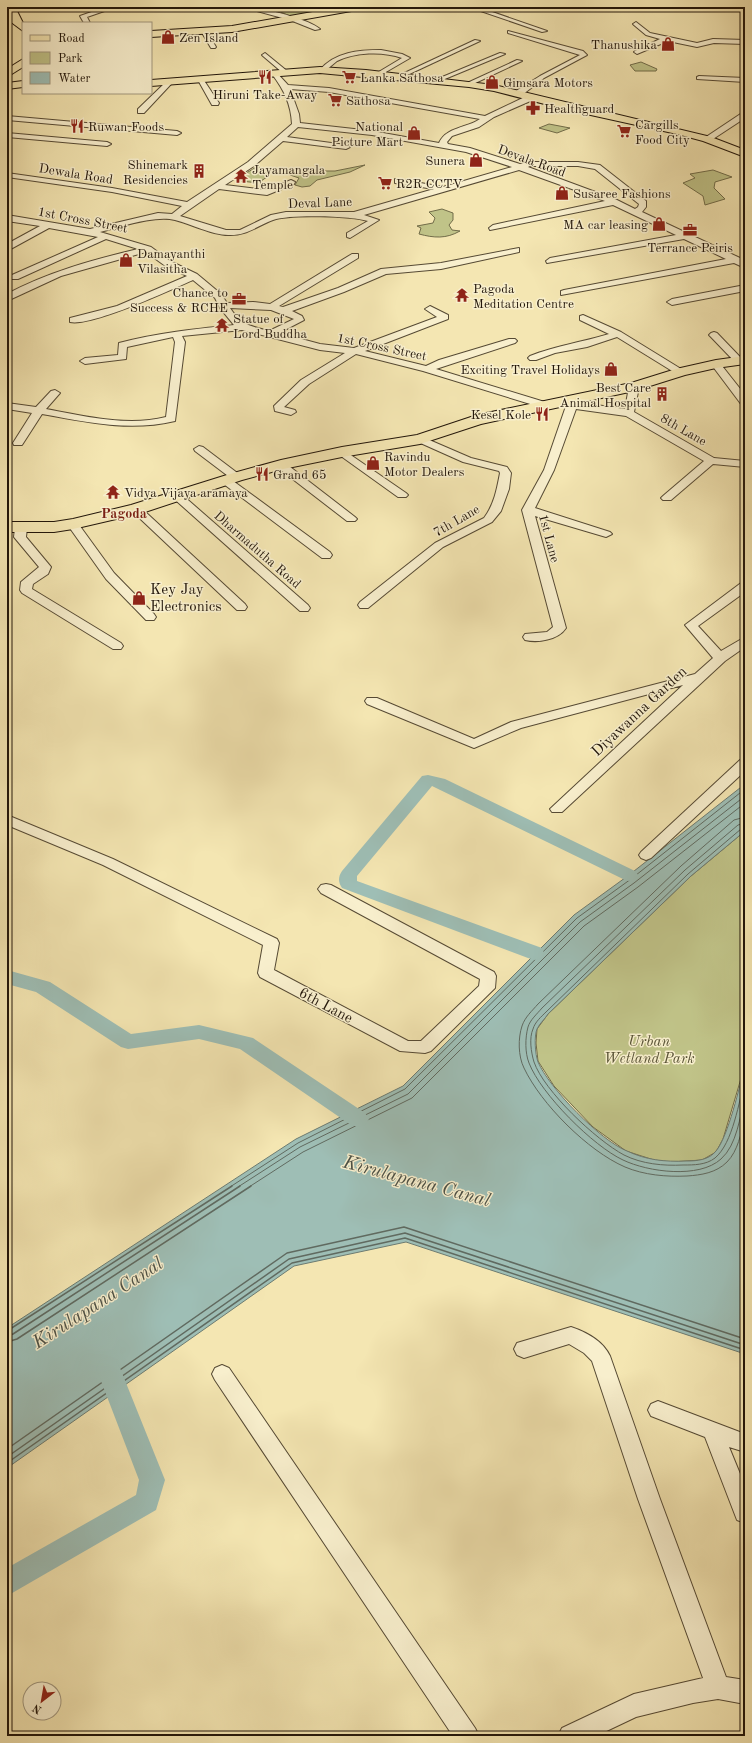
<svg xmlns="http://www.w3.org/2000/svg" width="752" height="1743" font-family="'Old Standard TT',serif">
<rect width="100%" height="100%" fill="#f4e6b2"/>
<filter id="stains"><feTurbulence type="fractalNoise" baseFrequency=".005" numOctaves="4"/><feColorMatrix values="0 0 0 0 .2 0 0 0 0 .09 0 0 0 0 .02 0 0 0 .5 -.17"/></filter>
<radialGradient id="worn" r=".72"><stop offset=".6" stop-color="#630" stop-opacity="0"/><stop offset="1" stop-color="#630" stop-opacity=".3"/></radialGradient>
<path fill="#c0c388" stroke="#716c49" d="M268 7H341L293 17Z
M641 62 657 69 656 71H635L630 65Z
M549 124 570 128 557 133 539 128Z
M365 165 350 172 317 180 310 186 302 187 295 185 299 178 290 175 292 171H335Z
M258 166 266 172 267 177 258 183 241 181 238 178Z
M713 170 732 177 715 182 714 188 725 199 705 205 703 196 683 183 695 178 690 174Z
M442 209 453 213V220L449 225 452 230 460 231C446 239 434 238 419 234L421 228 417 226 433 223 435 218 429 212Z
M745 831V1065L723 1139 716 1152 702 1160 671 1162 654 1160 626 1151 593 1127 554 1086 538 1061 536 1043 537 1029 548 1014 691 876Z"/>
<path fill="#9ebeb5" stroke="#6c7b71" d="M745 784V831L691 876 548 1014C545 1019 539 1024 537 1029 534 1036 535 1054 538 1062 549 1088 601 1141 627 1151 646 1160 665 1162 686 1161 697 1161 709 1160 716 1151 728 1137 740 1085 745 1065V1354L406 1242 294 1266 7 1468V1328L296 1139 403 1086 574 915 629 875Z"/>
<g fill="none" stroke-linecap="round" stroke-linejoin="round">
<path stroke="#606a60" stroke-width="1" d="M745 817 734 820 681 866 538 1004C532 1011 525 1017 522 1026 518 1038 518 1056 524 1068 541 1104 588 1151 625 1167 644 1175 666 1177 687 1176 701 1175 716 1173 727 1162 738 1151 741 1133 745 1118
M745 823 738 825 685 870 542 1008C537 1014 530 1020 528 1027 525 1038 525 1053 529 1063 541 1094 593 1146 623 1160 648 1172 699 1179 721 1159 737 1145 740 1116 745 1097
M745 828 741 829 688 874 546 1012C541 1017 535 1022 533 1029 529 1038 531 1052 534 1062 544 1091 596 1140 624 1155 642 1164 663 1166 683 1165 694 1165 706 1165 715 1158 733 1143 739 1101 745 1079
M230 1187 298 1143 405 1089 577 918 631 879 745 789
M238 1187 300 1147 408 1094 580 922 634 883 745 796
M249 1187 303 1152 412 1098 584 926 638 887 745 803"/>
<path stroke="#606a60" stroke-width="1.5" d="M7 1331 232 1186
M7 1336 13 1334 240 1186
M7 1342 17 1339 251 1186
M7 1449 287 1253 404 1227 745 1339
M7 1457 289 1259 405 1233 745 1345
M7 1463 292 1263 405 1238 745 1350"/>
<path fill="#9ebeb5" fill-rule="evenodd" d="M428 775 445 779 635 871 638 875 635 879 629 881 623 879 432 786 357 876V881L542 948 544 953 542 958 535 960 528 958 342 888C338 882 338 877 342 871L422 776Z
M7 970 50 982 131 1034 199 1025 253 1038 365 1113 369 1119 365 1125 358 1127 351 1125 240 1049 199 1039 128 1049 121 1047 36 992 7 984Z
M108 1357 116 1361 120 1368 165 1480 156 1510 7 1596V1568L136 1495 139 1480 96 1368 100 1361Z"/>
<defs>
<path id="street" d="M106 7H116L87 17 90 23H84L80 16Z
M242 7C259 7 307 18 320 29L315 30 290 20Z
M469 7H478L547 31 542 32Z
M636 22 650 33 697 43 713 39 745 40V44L714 43 697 47 668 41 637 54 634 52 635 51 660 39 646 35 634 25 633 24Z
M202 30H206L216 47 215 48H211L201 31Z
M508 31 583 51 587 55 544 78 522 95H516V91L540 76 580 55 508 33Z
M475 40 480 41 403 77 398 76Z
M381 50 402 54 410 58 379 76 377 75V73L402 58C383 51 355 52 337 61 333 64 329 68 325 71L320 70C335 52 359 50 381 50Z
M265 53 287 71V73H283L263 56 262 55Z
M500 53 505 54 440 81 435 80Z
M517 60 522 61 471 85 465 84Z
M272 72H276L288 85 329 88 485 116 529 95H535V99L494 117 479 127 452 136 447 142 448 144 470 148 520 164 530 162H578L600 165 646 201V207L642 212 740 258 745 262V268L734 263 561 295V291L564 290 726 259 684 239 547 263 546 261 550 258 676 235 613 205 490 230 489 228 493 225 605 201 519 170 364 215 379 220 350 238 347 237V233L368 221C350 216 291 214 273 220 257 226 246 236 228 235 212 235 191 224 175 220 154 215 121 227 100 232L151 247 170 261 197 274 221 294 227 303 253 302 270 304 352 254H358V258L279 306 283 307 338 288 381 269 441 263 519 248V252L441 269 386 274 344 292 292 311 302 316 304 320 279 333 320 344 354 348 437 317 425 309 430 306 448 315V319L365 351 426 366 439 360 509 339H515L517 341 515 343 436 369 548 403 549 405 548 407H540L423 371 356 354 309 384 284 407 295 410 296 412 291 415 275 411 274 406 301 380 345 353 320 350 242 330 182 336 185 342 175 421C129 432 87 422 42 414L22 445H14L13 443 32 413 7 409V403L36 407 51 391 55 390 60 393 46 409C85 416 127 427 166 417L175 342 173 337 127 347 126 359 85 364 80 361 85 358 118 355 119 343C157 333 195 329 234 325L220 308 215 298 193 280C171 290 91 327 70 322V318L117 306 187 276 164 265 146 252 61 276 7 301V294C48 272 92 260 138 249L106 239 18 279H12V275L98 237 49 228 7 251V244L40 226 7 221V215L90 229 158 213 172 214 182 206 112 192 7 177V173L112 188 187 202 248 162 292 124C291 104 284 90 272 74ZM290 89 329 92 480 119C467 128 446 127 439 143L372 131 300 123 299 114ZM298 127 372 135 466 152 512 167 443 187 398 179H395V183L434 189 354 212H286L271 215 240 230H226L180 216 219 189 267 195 294 184 295 182 291 180 266 190 225 185 254 166 283 141 346 149 350 147 346 145 287 137ZM530 166H578L595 169 639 204 638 207 635 209 617 200 528 167ZM230 308 271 310 294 319 269 331C250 326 241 325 230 308Z
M699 76 745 78V82L697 79V77Z
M199 79H203L219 103 218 105H212L198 80Z
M167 81 173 82 144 113H138V109Z
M742 113H745V118L710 141 703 139Z
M7 116 177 131 181 133 177 135 7 120Z
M7 133 107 142 111 144 107 146 7 137Z
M745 285V291L672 305 667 302 672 299Z
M583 315 621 332 686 372 681 375 677 374 617 337 587 347 555 353 536 360H530L528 358 530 356C555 346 583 342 609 334L580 320V316Z
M714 332 717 333 742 359 744 361 742 363H736L711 337 709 335 711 333Z
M716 361 719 362 745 395V405L741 404 711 364Z
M634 384 639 387 634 412 714 458 745 461V467L713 464 671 500H663L661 498 663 496 704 461 626 416 576 409 554 470 535 508 610 532 612 534 606 537 535 516 566 628C558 640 538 643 525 640L523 637 525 634 547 632 553 627 522 510 544 470 566 406 559 402 564 399 574 402 625 409 629 387Z
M420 436 471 458 507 467 511 473 509 489 501 511 492 522 443 547 368 608H360L358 605 360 602 435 543 484 518C494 505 497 489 500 473L499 471 463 462 416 441 415 439 416 437Z
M199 446 203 447 240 475 242 477 240 479H232L195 451 194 449Z
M342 449 406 493 408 495 406 497H398L338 454 337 452Z
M281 462 285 463 355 517 357 519 355 521H347L277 467 276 465Z
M225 477 229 478 330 552 332 555 330 558H322L221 482 219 480 221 478Z
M176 492 180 493 308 605 310 608 308 611H300L172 497 170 495 172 493Z
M136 506 140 507 245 604 247 607 245 610H237L132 511 130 509 132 507Z
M73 521 77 522 114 573 154 614 156 617 154 620H146L106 579 67 524Z
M21 525 27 528 26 537 51 567 48 574 33 584 32 589 121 643 123 646 121 649H113L22 593 20 590 21 582 39 567 14 537 15 528Z
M745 582V592L698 626 721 651 745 637V647L725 661 562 812H552L550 809 683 685 521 728 474 748 367 704 365 701 367 698H377L474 739 511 722 695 674 713 658 685 625 741 583Z
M745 759V771L651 858 646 860 641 858 639 855 641 852 740 760Z
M7 815 113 859 277 939 279 943 274 970 408 1041H421L479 986 480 979 321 893 318 889 321 885 326 884 331 885 494 972 496 976 495 988 431 1051 425 1053 400 1051 260 977 258 973 263 945 103 865 7 825Z
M571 1327C586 1332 603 1341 610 1356L660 1499 726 1677 745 1680V1704L718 1699 693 1703 636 1717 596 1736H558L562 1728 634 1694 703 1678 638 1499 592 1361 584 1353 569 1344 524 1358 517 1355 514 1349 517 1343Z
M222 1365 229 1368 475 1728 479 1736H453L215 1380 212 1374 215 1368Z
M658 1401 745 1434V1452L729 1447 745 1486V1523L737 1520 705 1437 651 1416 648 1410 651 1404Z"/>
<path id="primary" d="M7 7H15L23 23V31L11 22Z
M341 7H362L357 10 232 32 151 37V31L232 26Z
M23 59V67L7 77V69Z
M320 67 366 70 494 85 711 137 745 150V157L703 141 677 134 568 110 494 91 469 87 320 73 151 86V80Z
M23 81V87L7 89V83Z
M745 356V364L716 368 685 375 634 391 481 424 420 444 342 457 283 469 242 480 142 513 73 529 54 532H7V522H54L73 519 131 505 230 474 281 460 342 447 417 435 477 415 631 383 676 369 716 360Z"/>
</defs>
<use href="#street" stroke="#564a34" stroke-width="2"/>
<use href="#primary" stroke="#22160a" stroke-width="2"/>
<use href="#street" fill="#f8efcd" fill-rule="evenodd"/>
<use href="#primary" fill="#f4e6b2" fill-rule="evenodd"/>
</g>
<defs>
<symbol id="shop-bare" viewBox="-9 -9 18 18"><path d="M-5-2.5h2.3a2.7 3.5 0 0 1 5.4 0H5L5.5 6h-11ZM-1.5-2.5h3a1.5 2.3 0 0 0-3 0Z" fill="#8f2418" stroke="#f8efcd" stroke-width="2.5" paint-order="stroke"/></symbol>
<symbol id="restaurant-bare" viewBox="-9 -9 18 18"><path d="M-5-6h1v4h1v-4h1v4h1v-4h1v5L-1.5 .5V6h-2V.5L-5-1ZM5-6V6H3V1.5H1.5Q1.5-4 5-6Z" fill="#8f2418" stroke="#f8efcd" stroke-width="2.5" paint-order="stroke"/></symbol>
<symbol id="supermarket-bare" viewBox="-9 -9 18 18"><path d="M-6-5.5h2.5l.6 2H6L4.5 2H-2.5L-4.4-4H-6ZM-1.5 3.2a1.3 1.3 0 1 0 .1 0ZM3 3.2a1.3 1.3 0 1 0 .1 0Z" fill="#8f2418" stroke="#f8efcd" stroke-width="2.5" paint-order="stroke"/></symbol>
<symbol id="pharmacy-bare" viewBox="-9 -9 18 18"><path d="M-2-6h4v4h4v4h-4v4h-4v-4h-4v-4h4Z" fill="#8f2418" stroke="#f8efcd" stroke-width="2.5" paint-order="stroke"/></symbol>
<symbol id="building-bare" viewBox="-9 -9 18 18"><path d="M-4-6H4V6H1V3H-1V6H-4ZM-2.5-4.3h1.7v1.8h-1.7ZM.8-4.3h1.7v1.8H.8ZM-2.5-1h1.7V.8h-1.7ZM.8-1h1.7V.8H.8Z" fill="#8f2418" stroke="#f8efcd" stroke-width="2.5" paint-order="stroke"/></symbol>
<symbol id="temple-bare" viewBox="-9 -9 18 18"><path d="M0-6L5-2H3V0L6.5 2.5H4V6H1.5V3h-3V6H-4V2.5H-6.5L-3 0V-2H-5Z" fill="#8f2418" stroke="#f8efcd" stroke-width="2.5" paint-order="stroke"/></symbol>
<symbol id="office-bare" viewBox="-9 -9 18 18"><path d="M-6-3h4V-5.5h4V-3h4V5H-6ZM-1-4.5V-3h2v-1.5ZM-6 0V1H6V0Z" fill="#8f2418" stroke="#f8efcd" stroke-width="2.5" paint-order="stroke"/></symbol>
</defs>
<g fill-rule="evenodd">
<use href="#shop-bare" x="158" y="27" width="20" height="20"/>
<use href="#shop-bare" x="658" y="34" width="20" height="20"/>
<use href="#restaurant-bare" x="255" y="67" width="20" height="20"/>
<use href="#supermarket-bare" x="339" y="67" width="20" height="20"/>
<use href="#shop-bare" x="482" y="72" width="20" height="20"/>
<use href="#supermarket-bare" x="325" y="90" width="20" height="20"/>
<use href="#pharmacy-bare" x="523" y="98" width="20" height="20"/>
<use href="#restaurant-bare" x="67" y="116" width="20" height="20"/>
<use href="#supermarket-bare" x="614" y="121" width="20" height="20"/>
<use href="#shop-bare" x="404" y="123" width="20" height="20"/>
<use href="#shop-bare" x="466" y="150" width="20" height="20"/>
<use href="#building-bare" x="189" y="161" width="20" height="20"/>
<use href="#temple-bare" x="231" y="166" width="20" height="20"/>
<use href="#supermarket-bare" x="375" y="173" width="20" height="20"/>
<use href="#shop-bare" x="552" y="183" width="20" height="20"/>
<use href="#shop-bare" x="649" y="214" width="20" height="20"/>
<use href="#office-bare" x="680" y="220" width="20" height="20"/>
<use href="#shop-bare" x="116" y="250" width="20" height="20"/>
<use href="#temple-bare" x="452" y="285" width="20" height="20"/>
<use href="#office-bare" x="229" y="289" width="20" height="20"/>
<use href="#temple-bare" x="212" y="315" width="20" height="20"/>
<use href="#shop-bare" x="601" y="359" width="20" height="20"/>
<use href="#building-bare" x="652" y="384" width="20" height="20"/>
<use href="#restaurant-bare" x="532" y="404" width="20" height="20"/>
<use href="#shop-bare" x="363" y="453" width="20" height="20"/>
<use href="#restaurant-bare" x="252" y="464" width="20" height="20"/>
<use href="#temple-bare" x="103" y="482" width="20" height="20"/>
<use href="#shop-bare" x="129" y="588" width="20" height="20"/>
</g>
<g text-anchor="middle" stroke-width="3" stroke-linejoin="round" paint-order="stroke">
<g font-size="13" fill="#22160a" stroke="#f8efcd" text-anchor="start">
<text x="179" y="42">Zen Island</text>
<text x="657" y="49" text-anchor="end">Thanushika</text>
<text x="360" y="82">Lanka Sathosa</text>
<text x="503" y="87">Gimsara Motors</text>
<text x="265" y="99" text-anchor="middle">Hiruni Take-Away</text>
<text x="346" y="105">Sathosa</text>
<text x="544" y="113">Healthguard</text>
<text x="635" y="129">Cargills<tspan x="635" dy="15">Food City</tspan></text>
<text x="88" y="131">Ruwan Foods</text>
<text x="403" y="131" text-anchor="end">National<tspan x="403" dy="15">Picture Mart</tspan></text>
<text x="465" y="165" text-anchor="end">Sunera</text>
<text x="188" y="169" text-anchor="end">Shinemark<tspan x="188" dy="15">Residencies</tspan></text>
<text x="252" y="174">Jayamangala<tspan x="252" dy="15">Temple</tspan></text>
<text x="396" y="188">R2R CCTV</text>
<text x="573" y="198">Susaree Fashions</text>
<text x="648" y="229" text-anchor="end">MA car leasing</text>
<text x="690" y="252" text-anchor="middle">Terrance Peiris</text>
<text x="137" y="258">Damayanthi<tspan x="137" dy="15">Vilasitha</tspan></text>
<text x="473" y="293">Pagoda<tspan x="473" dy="15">Meditation Centre</tspan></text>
<text x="228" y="297" text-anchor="end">Chance to<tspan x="228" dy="15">Success &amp; RCHE</tspan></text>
<text x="233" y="323">Statue of<tspan x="233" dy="15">Lord Buddha</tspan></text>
<text x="600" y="374" text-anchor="end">Exciting Travel Holidays</text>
<text x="651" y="392" text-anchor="end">Best Care<tspan x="651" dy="15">Animal Hospital</tspan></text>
<text x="531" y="419" text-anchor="end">Kesel Kole</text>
<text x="384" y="461">Ravindu<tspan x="384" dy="15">Motor Dealers</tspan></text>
<text x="273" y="479">Grand 65</text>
<text x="124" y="497">Vidya Vijaya aramaya</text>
</g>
<g font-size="13" fill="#22160a" stroke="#f8efcd">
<text transform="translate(532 160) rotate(20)" y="5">Devala Road</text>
<text transform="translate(76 173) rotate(9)" y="5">Dewala Road</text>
<text transform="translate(320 202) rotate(-2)" y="5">Deval Lane</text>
<text transform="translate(83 219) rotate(11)" y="5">1st Cross Street</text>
<text transform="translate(382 346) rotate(12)" y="5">1st Cross Street</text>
<text transform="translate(684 429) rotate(30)" y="5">8th Lane</text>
<text transform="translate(456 520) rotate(-30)" y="5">7th Lane</text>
<text transform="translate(550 538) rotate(75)" y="5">1st Lane</text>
<text transform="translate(258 549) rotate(41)" y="5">Dharmadutha Road</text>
</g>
<g font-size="14" font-weight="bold" fill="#7a1f14" stroke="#f8efcd">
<text x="124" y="518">Pagoda</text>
</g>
<g font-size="15" fill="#22160a" stroke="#f8efcd" text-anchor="start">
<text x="150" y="594">Key Jay<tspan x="150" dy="17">Electronics</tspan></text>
</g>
<g font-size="15" fill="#22160a" stroke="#f8efcd">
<text transform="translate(639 711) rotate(-43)" y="5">Diyawanna Garden</text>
<text transform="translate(326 1005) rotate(28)" y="5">6th Lane</text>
</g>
<g font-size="15" font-style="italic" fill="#595336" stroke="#f8efcd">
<text x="649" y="1046">Urban<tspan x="649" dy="17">Wetland Park</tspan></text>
</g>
<g font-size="19" font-style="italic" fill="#4d5146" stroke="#f8efcd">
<text transform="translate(417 1180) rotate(15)" y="7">Kirulapana Canal</text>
<text transform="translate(97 1302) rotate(-33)" y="7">Kirulapana Canal</text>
</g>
</g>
<rect width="752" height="1743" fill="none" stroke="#f4e6b2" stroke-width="24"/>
<rect x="8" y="8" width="736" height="1727" fill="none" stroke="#22160a" stroke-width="2"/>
<rect x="12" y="12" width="728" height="1719" fill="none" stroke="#22160a"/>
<rect x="22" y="22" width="130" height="72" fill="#f8efcd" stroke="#a2987f"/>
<rect x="30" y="35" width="20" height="6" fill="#f4e6b2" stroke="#a2987f"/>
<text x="58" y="42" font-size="12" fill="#22160a">Road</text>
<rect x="30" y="52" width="20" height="12" fill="#c0c388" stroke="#a2987f"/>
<text x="58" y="62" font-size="12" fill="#22160a">Park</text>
<rect x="30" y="72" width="20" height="12" fill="#9ebeb5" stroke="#a2987f"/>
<text x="58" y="82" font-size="12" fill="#22160a">Water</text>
<g transform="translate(42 1701) rotate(211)"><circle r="19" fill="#f8efcd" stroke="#a2987f"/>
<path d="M0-3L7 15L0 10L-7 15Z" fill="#8f2418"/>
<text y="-6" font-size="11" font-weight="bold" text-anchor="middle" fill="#22160a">N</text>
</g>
<rect width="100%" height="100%" filter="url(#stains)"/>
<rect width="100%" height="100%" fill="url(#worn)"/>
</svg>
